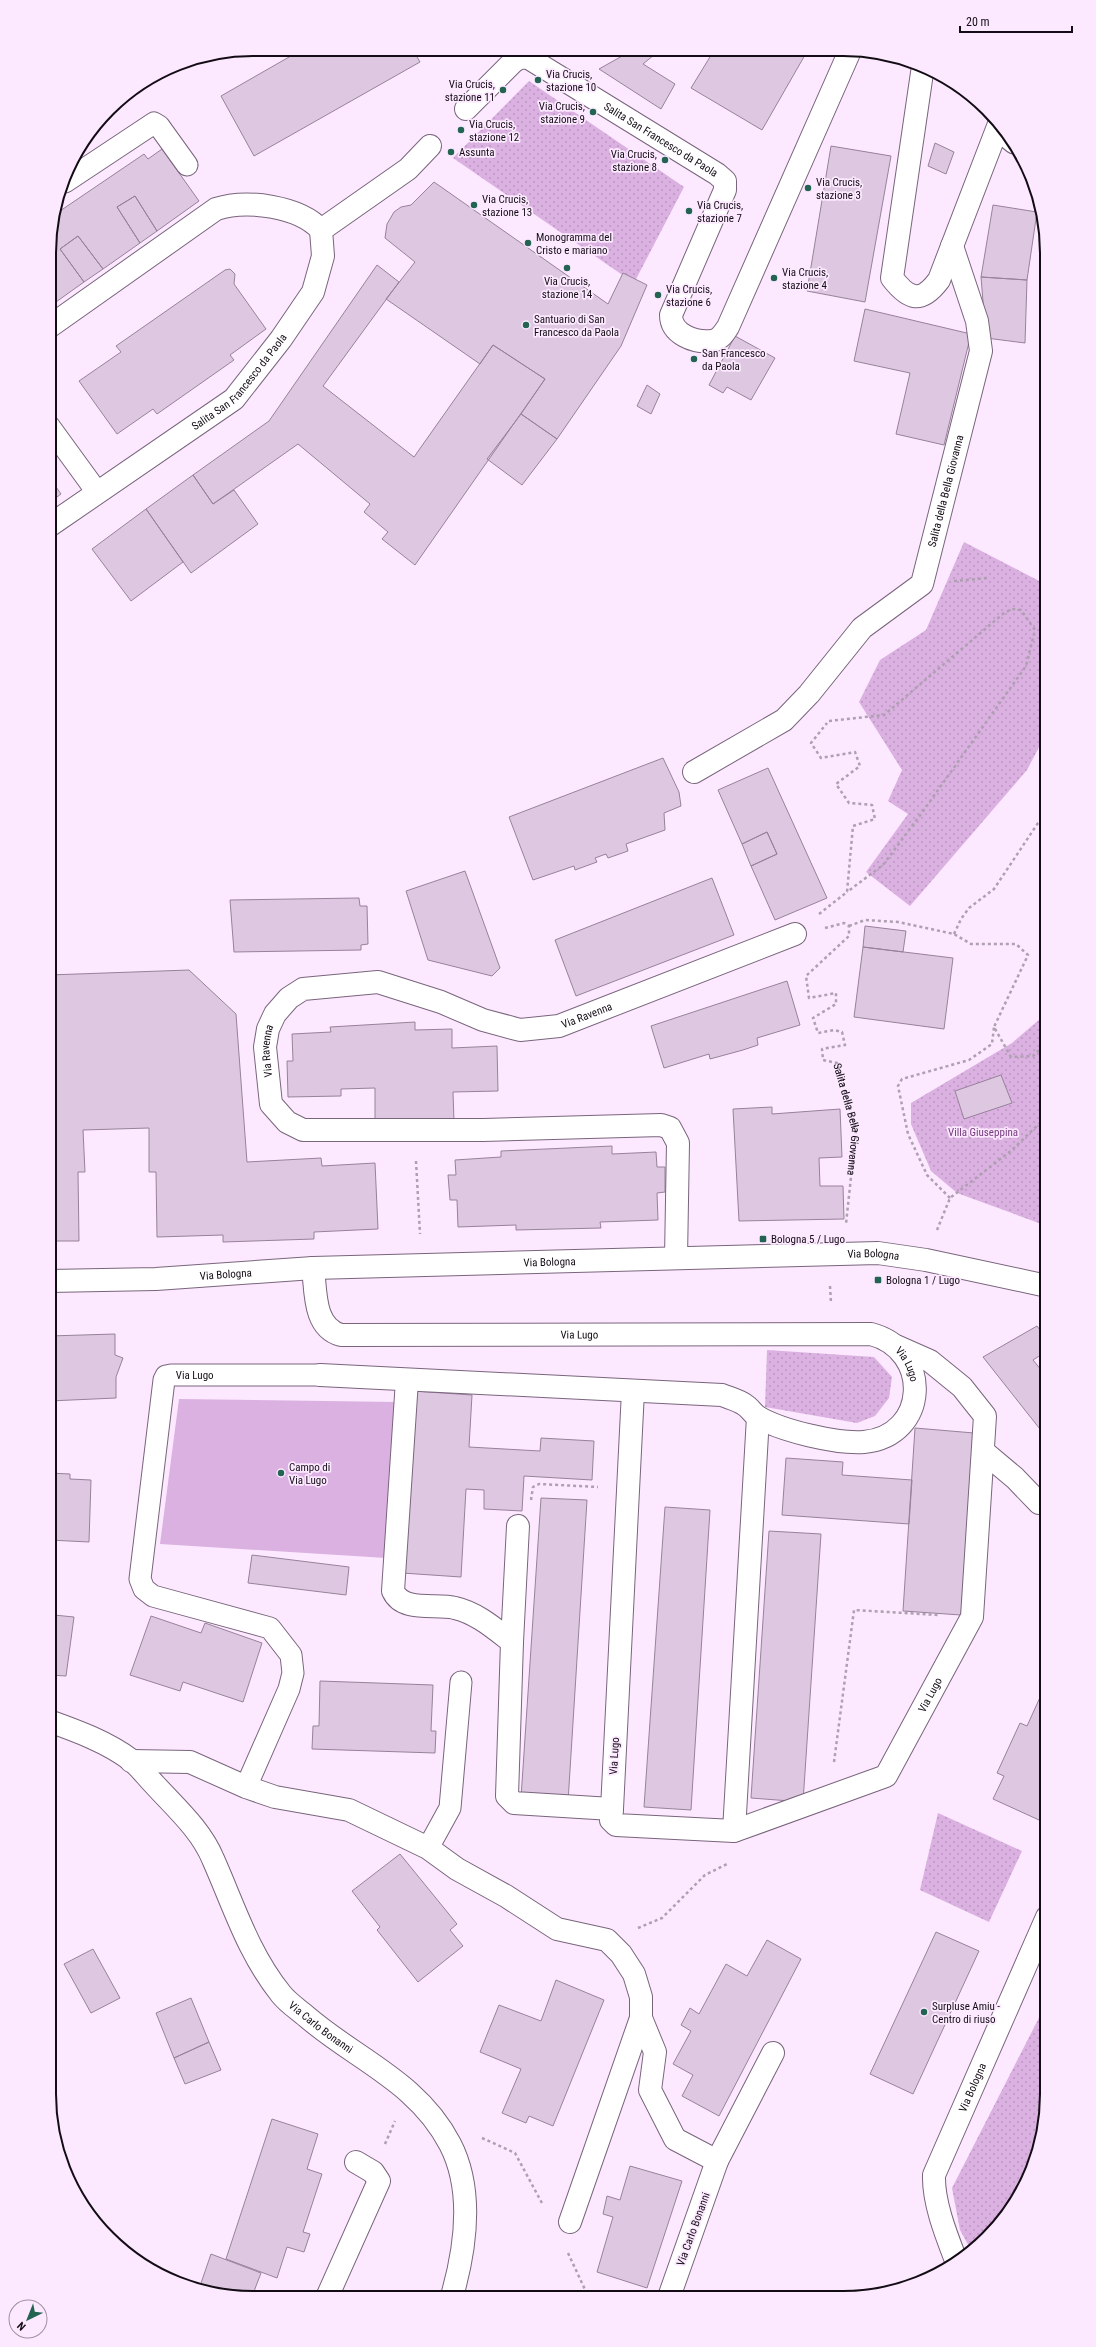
<svg xmlns="http://www.w3.org/2000/svg" width="1096" height="2347" font-family="'Roboto Condensed',sans-serif">
<defs>
<pattern id="park-dots" width="8" height="8" patternUnits="userSpaceOnUse"><rect width="8" height="8" fill="#dbb1e1"/><path d="M2 2h.1M6 6h.1" fill="none" stroke="#bb97c0" stroke-width="1.8" stroke-linecap="round"/></pattern>
</defs>
<rect width="100%" height="100%" fill="#fce9ff"/>
<path fill="#dbb1e1" d="M179 1399 397 1402 386 1558 160 1544Z"/>
<path fill="url(#park-dots)" d="M529 81 684 187 634 283 453 158Z
M964 542 1047 585V732L1027 770 910 906 866 872 908 814 888 801 902 770 859 702 880 660 926 630Z
M1047 1013V1226L957 1193 931 1171 911 1124V1103L1012 1043Z
M767 1350 874 1357 892 1377 889 1398 875 1416 857 1423 765 1407Z
M938 1813 1022 1851 989 1922 920 1890Z
M1047 2002V2108L1032 2172 1005 2218 971 2250 960 2230 952 2188Z"/>
<path fill="#dec7e1" stroke="#98829b" d="M303 49 413 50 420 62 254 156 221 96Z
M631 51H652L654 55 643 64 675 84 661 109 599 69Z
M713 52H801L805 55 762 130 691 88Z
M935 143 954 152 946 174 928 166Z
M831 146 891 156 865 302 807 291Z
M162 149 199 201 157 231 135 196 117 207 140 243 103 269 78 236 60 249 84 282 49 307V239L57 213 144 154 148 159Z
M434 182 608 304 623 273 647 285 621 346 557 439 521 414 545 379 493 345 480 364 386 299 415 262 385 238 387 224 394 212 401 207 411 205Z
M135 196 157 231 140 243 117 207Z
M993 205 1037 212 1027 280 981 277Z
M78 236 103 269 84 282 60 249Z
M377 265 399 282 323 386 414 457 493 345 545 379 415 565 382 539 388 532 364 512 370 504 298 444 213 504 193 475 269 421Z
M230 269 235 274 234 284 266 329 230 355 234 360 157 414 153 409 117 434 79 381 121 352 116 346 225 270Z
M981 277 1027 280 1025 343 986 338Z
M865 309 971 334 944 445 896 434 910 373 854 361Z
M735 336 775 358 751 400 727 387 723 393 709 385Z
M647 385 660 394 651 414 637 406Z
M521 414 557 439 522 485 487 459Z
M193 475 213 504 234 490 258 524 191 573 146 509Z
M49 477 61 494 49 503Z
M146 509 183 562 131 601 92 549Z
M663 758 679 792 681 806 664 813 665 830 626 844 628 851 608 858 606 854 595 858 597 862 575 870 574 866 533 880 509 817Z
M768 768 827 898 775 920 751 866 777 854 767 832 742 844 718 790Z
M767 832 777 854 751 866 742 844Z
M465 871 500 968 492 976 428 960 406 891Z
M712 878 734 935 576 996 555 940Z
M359 898 360 906H367L368 944 361 945V950L234 952 230 900Z
M865 926 906 931 903 952 863 947Z
M863 947 953 958 944 1029 854 1017Z
M189 970 236 1014 247 1162 321 1158 322 1166 375 1163 378 1229 314 1232V1239L223 1242V1235L157 1237 156 1172H149V1128L83 1130 85 1172H78L79 1241H49V975Z
M787 981 800 1025 757 1038 758 1045 743 1050 710 1059 709 1054 664 1068 651 1026Z
M415 1022V1030L452 1029V1048L497 1046 498 1091 453 1092 454 1122 375 1125V1088L341 1089V1096L288 1097 287 1061H293L292 1034 331 1032 330 1027Z
M1001 1075 1012 1103 964 1119 955 1091Z
M772 1107V1114L840 1109 842 1157 819 1158 820 1186H843L844 1219 739 1221 733 1109Z
M612 1146V1154L656 1152 657 1167H665V1192L657 1193 658 1220 600 1222 601 1228 516 1230V1225L458 1227 457 1200H450L448 1175H456L455 1160 501 1157V1151Z
M1037 1326 1047 1340V1351L1033 1360 1047 1377V1438L983 1357Z
M115 1334V1355L123 1358 116 1377V1398L49 1401V1336Z
M414 1391 472 1395 469 1447 540 1451 541 1438 594 1441 592 1480 524 1476 522 1511 484 1509V1490L466 1489 461 1577 402 1573Z
M915 1428 974 1433 961 1615 903 1611Z
M786 1458 843 1462 842 1475 912 1480 909 1524 782 1515Z
M49 1473 70 1474V1479L91 1480 89 1542 49 1540Z
M541 1498 587 1500 568 1802 521 1798Z
M665 1507 710 1510 691 1810 644 1807Z
M769 1531 821 1534 803 1802 751 1798Z
M252 1555 349 1567 346 1595 248 1583Z
M49 1609H55L54 1615 74 1617 66 1676 49 1675Z
M151 1616 201 1633 205 1623 262 1643 243 1702 183 1682 180 1691 130 1675Z
M1047 1663V1680L1041 1677Z
M320 1681 433 1685 431 1731H436L435 1753 312 1749 313 1726H319Z
M1047 1682V1804L1039 1820 993 1799 1004 1776 997 1773 1020 1723 1027 1726Z
M49 1732 57 1735 51 1783H49Z
M400 1854 457 1924 450 1930 463 1946 418 1982 377 1930 380 1927 352 1891Z
M936 1932 979 1951 913 2094 870 2074Z
M767 1940 801 1959 719 2116 682 2096 693 2075 673 2064 691 2031 681 2025 690 2008 699 2014 726 1964 747 1976Z
M93 1949 120 1998 91 2013 64 1964Z
M556 1980 604 2000 553 2126 529 2116 526 2123 502 2113 521 2069 480 2052 499 2005 541 2021Z
M191 1998 209 2042 174 2058 156 2013Z
M209 2042 221 2070 185 2084 174 2058Z
M272 2119 318 2134 307 2169 322 2174 303 2232 310 2234 304 2252 287 2247 277 2278 226 2259Z
M630 2166 682 2181 647 2288 597 2272 613 2217 603 2214 607 2196 620 2200Z
M211 2254 261 2273 253 2294H213L199 2289Z"/>
<g fill="none" stroke-linecap="round" stroke-linejoin="round">
<defs>
<g id="service">
<path d="M997 129 1014 143"/>
<path d="M65 182 154 123 159 126 187 165"/>
<path d="M49 426 97 492"/>
<path id="s2" d="M246 1787 289 1689 293 1673 291 1655 270 1628 153 1596 144 1589 140 1579 164 1380 166 1376 171 1375H320"/>
<path d="M428 1848 450 1808 461 1682"/>
</g>
<g id="minor">
<path d="M923 66 892 278C909 300 921 304 939 280L999 124"/>
<path id="s3" d="M466 109 514 61 520 58 527 57 717 174 725 181V190L671 315C671 334 694 343 712 341 720 340 724 333 728 327L849 53"/>
<path d="M49 327 216 209C246 199 299 206 321 230"/>
<path id="s4" d="M49 526 234 399 281 339 313 292 323 256 321 230 408 169 430 146"/>
<path id="s5" d="M694 772 784 720 809 694 862 628 922 584 981 351 977 321 952 246"/>
<path id="s6" d="M676 1258 678 1143 670 1128 661 1125 483 1130H303L287 1122 271 1104 265 1047 268 1029 275 1014 289 998 303 989 378 982 441 1002 483 1020 520 1030 559 1026 795 934"/>
<path id="s7" d="M313 1268C316 1291 313 1327 341 1335L871 1334C932 1350 929 1436 864 1442 837 1444 782 1431 758 1417 753 1414 750 1408 745 1405 738 1400 729 1398 722 1395L320 1375"/>
<path d="M407 1380 393 1591C403 1613 436 1603 455 1608 477 1613 495 1629 512 1642L507 1796 514 1803 612 1809"/>
<path d="M633 1391 612 1809 611 1820 616 1825 734 1831 758 1417"/>
<path d="M984 1452 1015 1478 1039 1503"/>
<path d="M512 1642 518 1526"/>
<path id="s8" d="M49 1721C77 1731 107 1742 131 1760 140 1767 147 1777 155 1785 176 1808 201 1830 213 1859 234 1906 248 1953 281 1994 288 2003 299 2010 307 2017 357 2060 418 2082 450 2144 474 2190 466 2247 452 2296"/>
<path d="M131 1761 190 1762 246 1787 275 1797 349 1810 428 1848 457 1869 506 1896 557 1929 607 1940 621 1954 634 1974 641 1997V2018L570 2222"/>
<path id="s9" d="M734 1831 886 1776 972 1617 985 1416 962 1387 930 1361 896 1346"/>
<path d="M641 2018 655 2052 650 2090 675 2139 717 2161 669 2297"/>
<path d="M717 2161 773 2053"/>
<path d="M328 2295 379 2181 373 2172 356 2162"/>
</g>
<g id="tertiary">
<path id="s10" d="M49 1281 156 1279 313 1268 878 1253 926 1260 1047 1286"/>
<path id="s11" d="M957 2263C947 2237 933 2203 934 2175L1047 1917"/>
</g>
</defs>
<use href="#service" stroke="#79647c" stroke-width="23"/>
<use href="#minor" stroke="#79647c" stroke-width="24"/>
<use href="#tertiary" stroke="#79647c" stroke-width="24"/>
<g stroke="#ae9fb1" stroke-width="2.5" stroke-dasharray="3 3" stroke-linecap="butt">
<path d="M954 581 988 578"/>
<path d="M829 721 884 715 1004 613 1012 609 1021 610 1035 630 1026 666 921 814 883 865 847 892"/>
<path d="M819 914 847 892 853 826 875 819 872 805 849 803 836 784 860 766 855 752 821 758 811 743 827 723"/>
<path d="M849 926 865 920 898 922 954 934 971 944H1016L1028 955 994 1027 1011 1057 1033 1056 1047 1042"/>
<path id="s1" d="M825 928 844 923 849 926V936L806 976 809 998 836 993V1004L813 1018 818 1033 834 1030 842 1032 845 1045 822 1049 823 1060 837 1063 856 1130 846 1224"/>
<path d="M954 934 961 919 969 908 994 889 1038 823 1047 818"/>
<path d="M416 1161 420 1234"/>
<path d="M950 1198 927 1175 908 1134 898 1086 902 1079 969 1060 992 1044 994 1027"/>
<path d="M937 1230 950 1198 1012 1150 1047 1116"/>
<path d="M830 1286 831 1303"/>
<path d="M531 1500 533 1487 539 1484 598 1487"/>
<path d="M834 1762 854 1610 938 1615"/>
<path d="M638 1928 662 1918 705 1875 729 1863"/>
<path d="M482 2138 515 2153 543 2205"/>
<path d="M385 2144 395 2121"/>
<path d="M568 2253 588 2296"/>
</g>
<use href="#service" stroke="#fff" stroke-width="21"/>
<use href="#minor" stroke="#fff" stroke-width="22"/>
<use href="#tertiary" stroke="#fff" stroke-width="22"/>
</g>
<g fill="#226352" stroke="#fce9ff" stroke-width="1.5">
<circle cx="538" cy="80" r="4"/>
<circle cx="503" cy="90" r="4"/>
<circle cx="593" cy="112" r="4"/>
<circle cx="461" cy="130" r="4"/>
<circle cx="451" cy="152" r="4"/>
<circle cx="665" cy="160" r="4"/>
<circle cx="808" cy="188" r="4"/>
<circle cx="474" cy="205" r="4"/>
<circle cx="689" cy="211" r="4"/>
<circle cx="528" cy="243" r="4"/>
<circle cx="567" cy="268" r="4"/>
<circle cx="774" cy="278" r="4"/>
<circle cx="658" cy="295" r="4"/>
<circle cx="526" cy="325" r="4"/>
<circle cx="694" cy="359" r="4"/>
<rect x="759" y="1235" width="8" height="8" rx="2"/>
<rect x="874" y="1276" width="8" height="8" rx="2"/>
<circle cx="281" cy="1473" r="4"/>
<circle cx="924" cy="2012" r="4"/>
</g>
<g text-anchor="middle" stroke-width="3.5" stroke-linejoin="round" paint-order="stroke">
<g font-size="11" fill="#140c15" stroke="#fce9ff" text-anchor="start">
<text x="546" y="78">Via Crucis,<tspan x="546" dy="13">stazione 10</tspan></text>
<text x="495" y="88" text-anchor="end">Via Crucis,<tspan x="495" dy="13">stazione 11</tspan></text>
<text x="585" y="110" text-anchor="end">Via Crucis,<tspan x="585" dy="13">stazione 9</tspan></text>
<text x="469" y="128">Via Crucis,<tspan x="469" dy="13">stazione 12</tspan></text>
<text x="459" y="156">Assunta</text>
<text x="657" y="158" text-anchor="end">Via Crucis,<tspan x="657" dy="13">stazione 8</tspan></text>
<text x="816" y="186">Via Crucis,<tspan x="816" dy="13">stazione 3</tspan></text>
<text x="482" y="203">Via Crucis,<tspan x="482" dy="13">stazione 13</tspan></text>
<text x="697" y="209">Via Crucis,<tspan x="697" dy="13">stazione 7</tspan></text>
<text x="536" y="241">Monogramma del<tspan x="536" dy="13">Cristo e mariano</tspan></text>
<text x="782" y="276">Via Crucis,<tspan x="782" dy="13">stazione 4</tspan></text>
<text x="567" y="285" text-anchor="middle">Via Crucis,<tspan x="567" dy="13">stazione 14</tspan></text>
<text x="666" y="293">Via Crucis,<tspan x="666" dy="13">stazione 6</tspan></text>
<text x="534" y="323">Santuario di San<tspan x="534" dy="13">Francesco da Paola</tspan></text>
<text x="702" y="357">San Francesco<tspan x="702" dy="13">da Paola</tspan></text>
<text x="771" y="1243">Bologna 5 / Lugo</text>
<text x="886" y="1284">Bologna 1 / Lugo</text>
<text x="289" y="1471">Campo di<tspan x="289" dy="13">Via Lugo</tspan></text>
<text x="932" y="2010">Surpluse Amiu -<tspan x="932" dy="13">Centro di riuso</tspan></text>
</g>
<g font-size="11" fill="#140c15" stroke="#fce9ff">
<text dy="4" stroke="none"><textPath href="#s3" startOffset="239">Salita San Francesco da Paola</textPath></text>
<text dy="4" stroke="none"><textPath href="#s4" startOffset="240">Salita San Francesco da Paola</textPath></text>
<text dy="4" stroke="none"><textPath href="#s5" startOffset="395">Salita della Bella Giovanna</textPath></text>
<text dy="4" stroke="none"><textPath href="#s6" startOffset="966">Via Ravenna</textPath></text>
<text dy="4" stroke="none"><textPath href="#s6" startOffset="595">Via Ravenna</textPath></text>
<text dy="4" stroke="none"><textPath href="#s1" startOffset="342">Salita della Bella Giovanna</textPath></text>
<text dy="4" stroke="none"><textPath href="#s10" startOffset="825">Via Bologna</textPath></text>
<text dy="4" stroke="none"><textPath href="#s10" startOffset="501">Via Bologna</textPath></text>
<text dy="4" stroke="none"><textPath href="#s10" startOffset="177">Via Bologna</textPath></text>
<text dy="4" stroke="none"><textPath href="#s7" startOffset="316">Via Lugo</textPath></text>
<text dy="4" stroke="none"><textPath href="#s7" startOffset="657">Via Lugo</textPath></text>
<text dy="4" stroke="none"><textPath href="#s2" startOffset="553">Via Lugo</textPath></text>
<text dy="4" stroke="none"><textPath href="#s9" startOffset="254">Via Lugo</textPath></text>
<text transform="translate(614 1756) rotate(-87)" y="4">Via Lugo</text>
<text dy="4" stroke="none"><textPath href="#s8" startOffset="424">Via Carlo Bonanni</textPath></text>
<text dy="4" stroke="none"><textPath href="#s11" startOffset="187">Via Bologna</textPath></text>
<text transform="translate(693 2229) rotate(-70)" y="4">Via Carlo Bonanni</text>
</g>
<g font-size="11" fill="#753b7e" stroke="#fce9ff">
<text x="983" y="1136">Villa Giuseppina</text>
</g>
</g>
<path d="M0 0H1096V2347H0ZM253 56H843A197 197 0 0 1 1040 253V2094A197 197 0 0 1 843 2291H253A197 197 0 0 1 56 2094V253A197 197 0 0 1 253 56Z" fill="#fce9ff" fill-rule="evenodd"/>
<path fill="none" stroke="#140c15" stroke-width="2" d="M253 56H843A197 197 0 0 1 1040 253V2094A197 197 0 0 1 843 2291H253A197 197 0 0 1 56 2094V253A197 197 0 0 1 253 56Z"/>
<g transform="translate(28 2319) rotate(223)"><circle r="19" fill="#fce9ff" stroke="#9f91a1"/>
<path d="M0-3L7 15L0 10L-7 15Z" fill="#226352"/>
<text y="-6" font-size="11" font-weight="bold" text-anchor="middle" fill="#140c15">N</text>
</g>
<path d="M960 26v6h112v-6" fill="none" stroke="#140c15" stroke-width="2"/>
<text x="966" y="26" font-size="12" fill="#140c15" stroke="#fce9ff" stroke-width="3" paint-order="stroke">20 m</text>
</svg>
